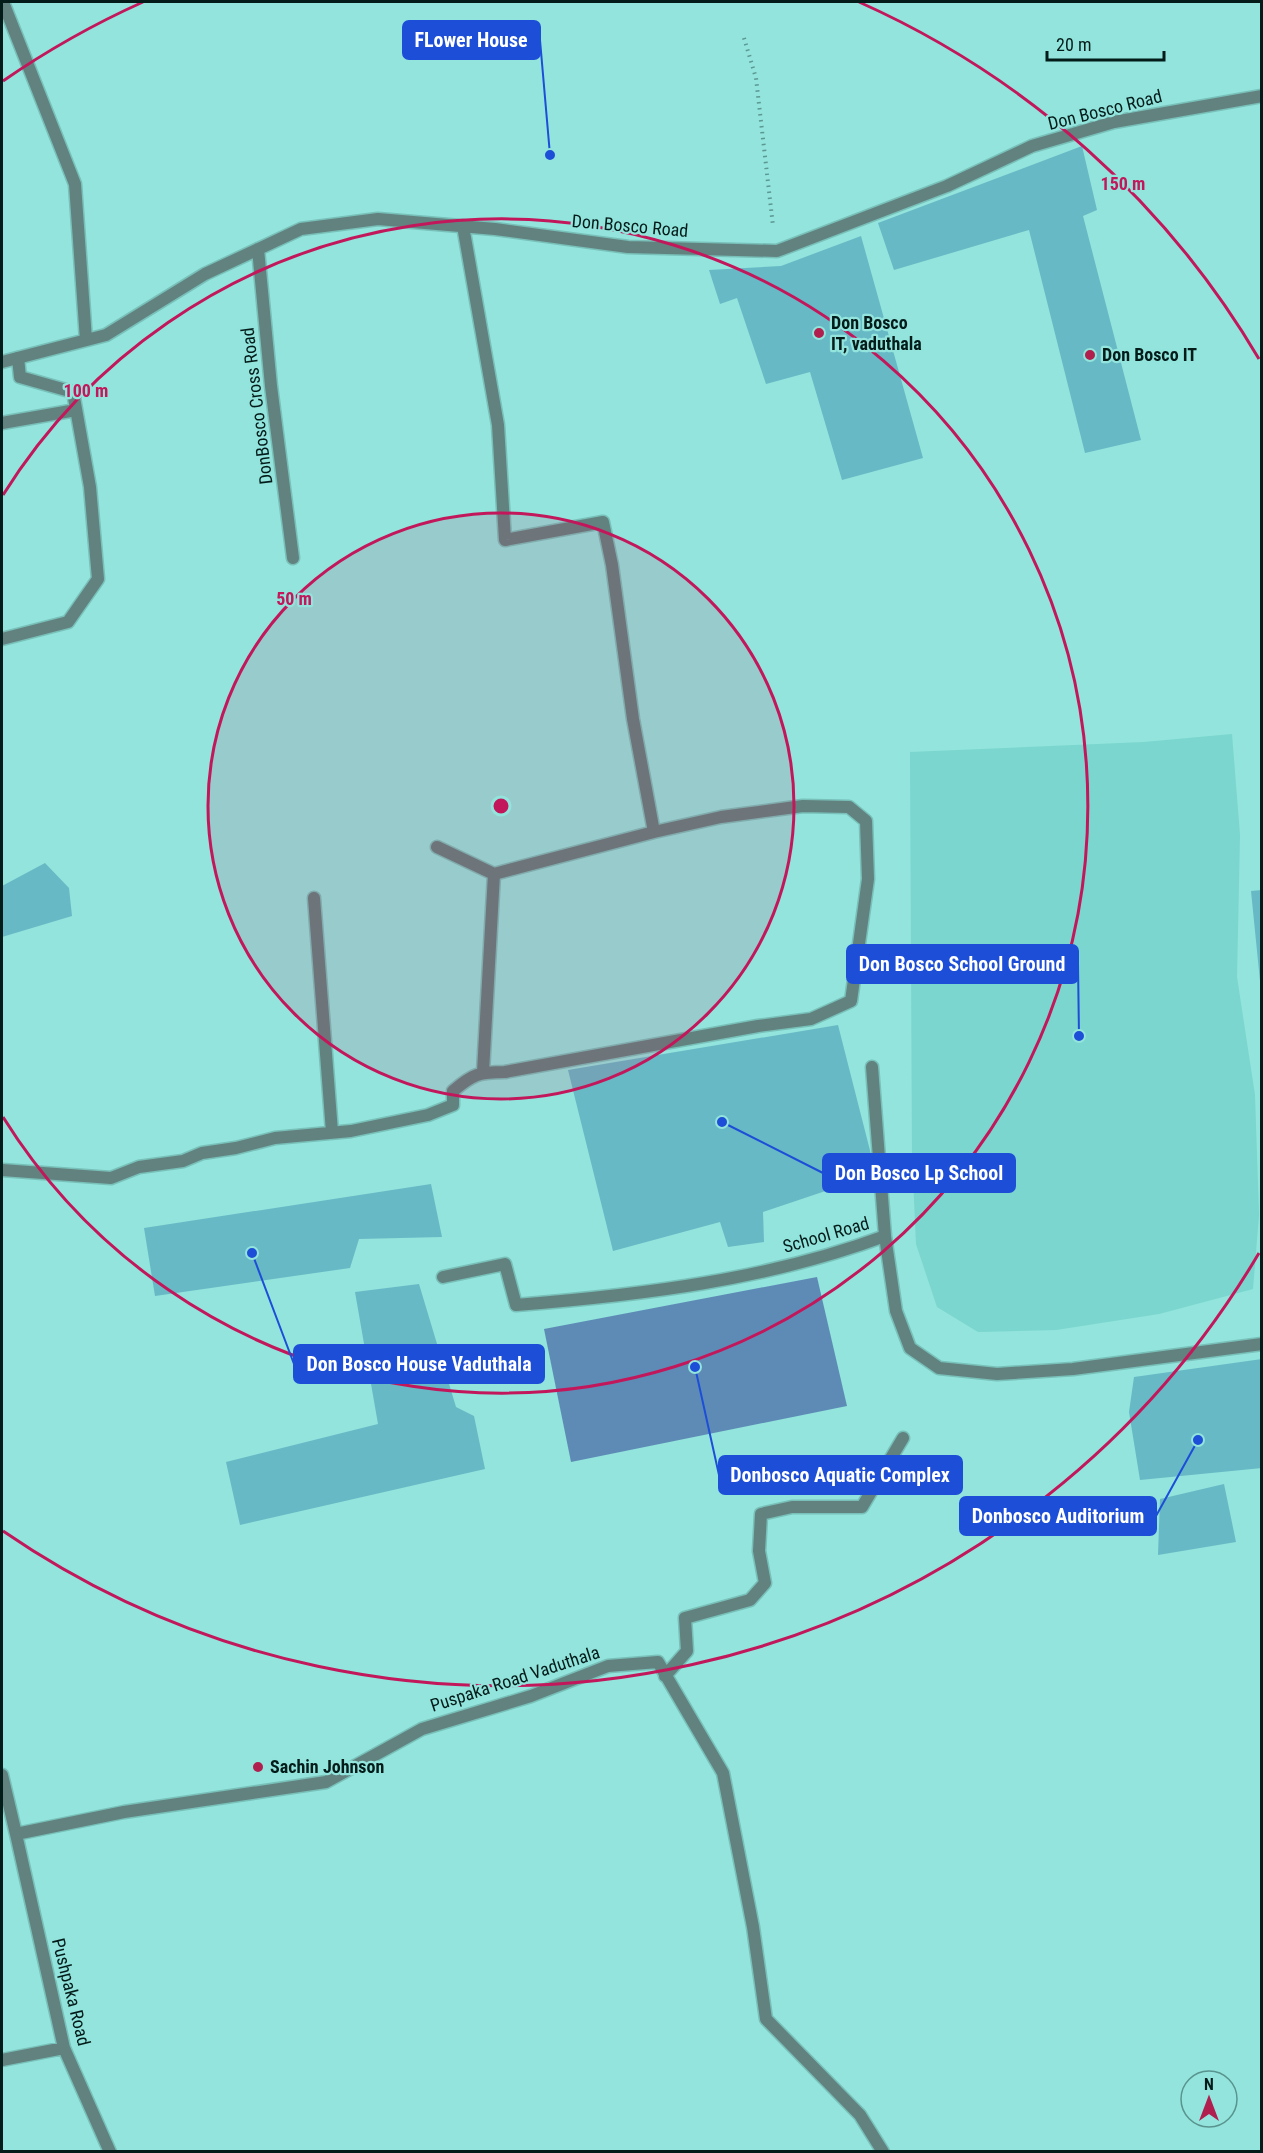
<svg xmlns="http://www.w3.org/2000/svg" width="1263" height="2153" font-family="'Roboto Condensed',sans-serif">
<rect width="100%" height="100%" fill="#92e4dc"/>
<path fill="#7ad6ce" d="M1232 734 1240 835 1237 977 1255 1095 1259 1215 1253 1289 1159 1314 1056 1330 978 1332 937 1307 916 1244 912 1155 910 752 1144 742Z"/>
<path fill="#5e8bb6" d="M817 1277 847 1406 571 1462 544 1329Z"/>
<path fill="#67b9c5" d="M1082 146 1097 210 1083 216 1141 440 1085 453 1029 230 894 270 878 223Z
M861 236 923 458 842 480 810 372 766 384 737 298 720 304 709 270 781 266Z
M45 863 69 888 72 916 2 937V886Z
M1262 890V981H1260L1251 891Z
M838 1025 876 1174 763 1212 764 1242 728 1247 720 1222 613 1251 568 1070Z
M431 1184 442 1237 359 1239 350 1268 155 1296 144 1228Z
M419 1284 456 1407 474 1416 485 1469 240 1525 226 1462 378 1424 355 1292Z
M1262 1359V1468L1140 1480 1129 1412 1134 1377Z
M1224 1484 1236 1542 1158 1555 1160 1499Z"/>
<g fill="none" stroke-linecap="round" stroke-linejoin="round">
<defs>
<path id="service" d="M2 423 76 410
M2 639 68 622 98 579 90 487 73 392 20 377 18 358
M872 1067 885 1236
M443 1277 505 1264 516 1305C641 1295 767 1280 885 1236L896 1311 910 1348 939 1368 997 1374 1073 1369 1262 1344"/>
<path id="minor" d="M3 2 75 184 86 340
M258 249 271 386 293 558
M2 362 106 335 205 274 301 229 378 219 495 229 628 247 777 251 947 186 1032 146 1114 122 1262 96
M437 847 494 874
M314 898 332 1132
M483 1072 494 874 654 832
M2 1170 111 1178 139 1167 183 1161 202 1153 236 1148 275 1138 351 1131 428 1115 453 1105V1091C473 1074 479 1072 505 1072L758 1026 811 1019 851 1001 868 879 866 821 849 807 803 806 721 817 654 832 633 719 612 565 603 522 505 540 498 425 463 226
M665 1676 687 1651 685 1618 750 1600 765 1583 759 1551 761 1514 792 1507H862L903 1438
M2 1775 16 1834 124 1812 326 1782 422 1729 531 1696 608 1666 658 1662 723 1773 753 1927 766 2019 860 2115 883 2152
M16 1834 64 2048 110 2152
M2 2060 64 2048"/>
</defs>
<use href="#service" stroke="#78c0b9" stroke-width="15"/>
<use href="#minor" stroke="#78c0b9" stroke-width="15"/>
<path stroke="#5c9892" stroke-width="4" stroke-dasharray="1.5 4.5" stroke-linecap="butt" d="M744 38 756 78 773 226
M1261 1704H1262"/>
<use href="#service" stroke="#62827f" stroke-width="12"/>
<use href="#minor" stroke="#62827f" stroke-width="12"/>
</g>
<circle cx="501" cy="806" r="293" fill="#c2185b" fill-opacity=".12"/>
<g fill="none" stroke="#c2185b" stroke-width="3">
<circle cx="501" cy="806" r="293"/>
<path d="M3 495A587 587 0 1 1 3 1117"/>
<path d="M1259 1253A880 880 0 0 1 3 1531M3 81A880 880 0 0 1 143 2M859 2A880 880 0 0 1 1259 359"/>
</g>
<g fill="#b01f4e" stroke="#92e4dc" stroke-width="2">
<circle cx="819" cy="333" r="6"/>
<circle cx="1090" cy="355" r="6"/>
<circle cx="258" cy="1767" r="6"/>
</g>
<g text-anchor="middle" stroke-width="4.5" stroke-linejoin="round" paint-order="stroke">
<g font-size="18" fill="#031c1a" stroke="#92e4dc">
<text transform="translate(1105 110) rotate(-14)" y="6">Don Bosco Road</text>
<text transform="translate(630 226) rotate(5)" y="6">Don Bosco Road</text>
<text transform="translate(257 406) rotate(-97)" y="6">DonBosco Cross Road</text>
<text transform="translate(826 1235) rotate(-16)" y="6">School Road</text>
<text transform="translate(515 1679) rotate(-18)" y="6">Puspaka Road Vaduthala</text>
<text transform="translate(71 1992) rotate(76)" y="6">Pushpaka Road</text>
</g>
<g font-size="18" font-weight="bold" fill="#031c1a" stroke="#92e4dc" text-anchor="start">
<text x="831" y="329">Don Bosco<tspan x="831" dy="21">IT, vaduthala</tspan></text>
<text x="1102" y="361">Don Bosco IT</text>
<text x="270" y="1773">Sachin Johnson</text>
</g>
</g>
<circle cx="501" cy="806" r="9" fill="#c2185b" stroke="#92e4dc" stroke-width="3"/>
<g font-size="18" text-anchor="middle" font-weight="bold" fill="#c2185b" stroke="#92e4dc" stroke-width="4.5" stroke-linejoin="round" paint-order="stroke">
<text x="1123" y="190">150 m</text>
<text x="86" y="397">100 m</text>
<text x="294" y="605">50 m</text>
</g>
<path fill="none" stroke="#1d4ed8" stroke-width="2" d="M550 155L540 40M1079 1036L1078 964M722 1122L823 1173M252 1253L294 1364M695 1367L719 1475M1198 1440L1156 1516"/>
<g fill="#1d4ed8" stroke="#92e4dc" stroke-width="2">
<circle cx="550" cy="155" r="6"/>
<circle cx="1079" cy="1036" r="6"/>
<circle cx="722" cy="1122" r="6"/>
<circle cx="252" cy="1253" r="6"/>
<circle cx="695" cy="1367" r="6"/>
<circle cx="1198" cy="1440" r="6"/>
</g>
<g fill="#1d4ed8" stroke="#1d4ed8" stroke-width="2">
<rect x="403" y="21" width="137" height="38" rx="6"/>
<rect x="847" y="945" width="231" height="38" rx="6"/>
<rect x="823" y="1154" width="192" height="38" rx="6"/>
<rect x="294" y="1345" width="250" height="38" rx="6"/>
<rect x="719" y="1456" width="243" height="38" rx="6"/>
<rect x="960" y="1497" width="196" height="38" rx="6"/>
</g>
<g font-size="20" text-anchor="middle" font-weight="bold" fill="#fff">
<text x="471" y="47">FLower House</text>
<text x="962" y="971">Don Bosco School Ground</text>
<text x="919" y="1180">Don Bosco Lp School</text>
<text x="419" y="1371">Don Bosco House Vaduthala</text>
<text x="840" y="1482">Donbosco Aquatic Complex</text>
<text x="1058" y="1523">Donbosco Auditorium</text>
</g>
<rect width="1263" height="2153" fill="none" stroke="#031c1a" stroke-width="6"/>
<g transform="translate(1209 2099)"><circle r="28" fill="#92e4dc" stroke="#59948e" stroke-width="1.5"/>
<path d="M0-4.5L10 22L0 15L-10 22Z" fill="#b01f4e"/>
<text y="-9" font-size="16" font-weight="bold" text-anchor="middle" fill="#031c1a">N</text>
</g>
<path d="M1047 51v9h117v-9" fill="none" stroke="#031c1a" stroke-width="3"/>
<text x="1056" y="51" font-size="18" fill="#031c1a" stroke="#92e4dc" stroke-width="4.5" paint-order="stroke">20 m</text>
</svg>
